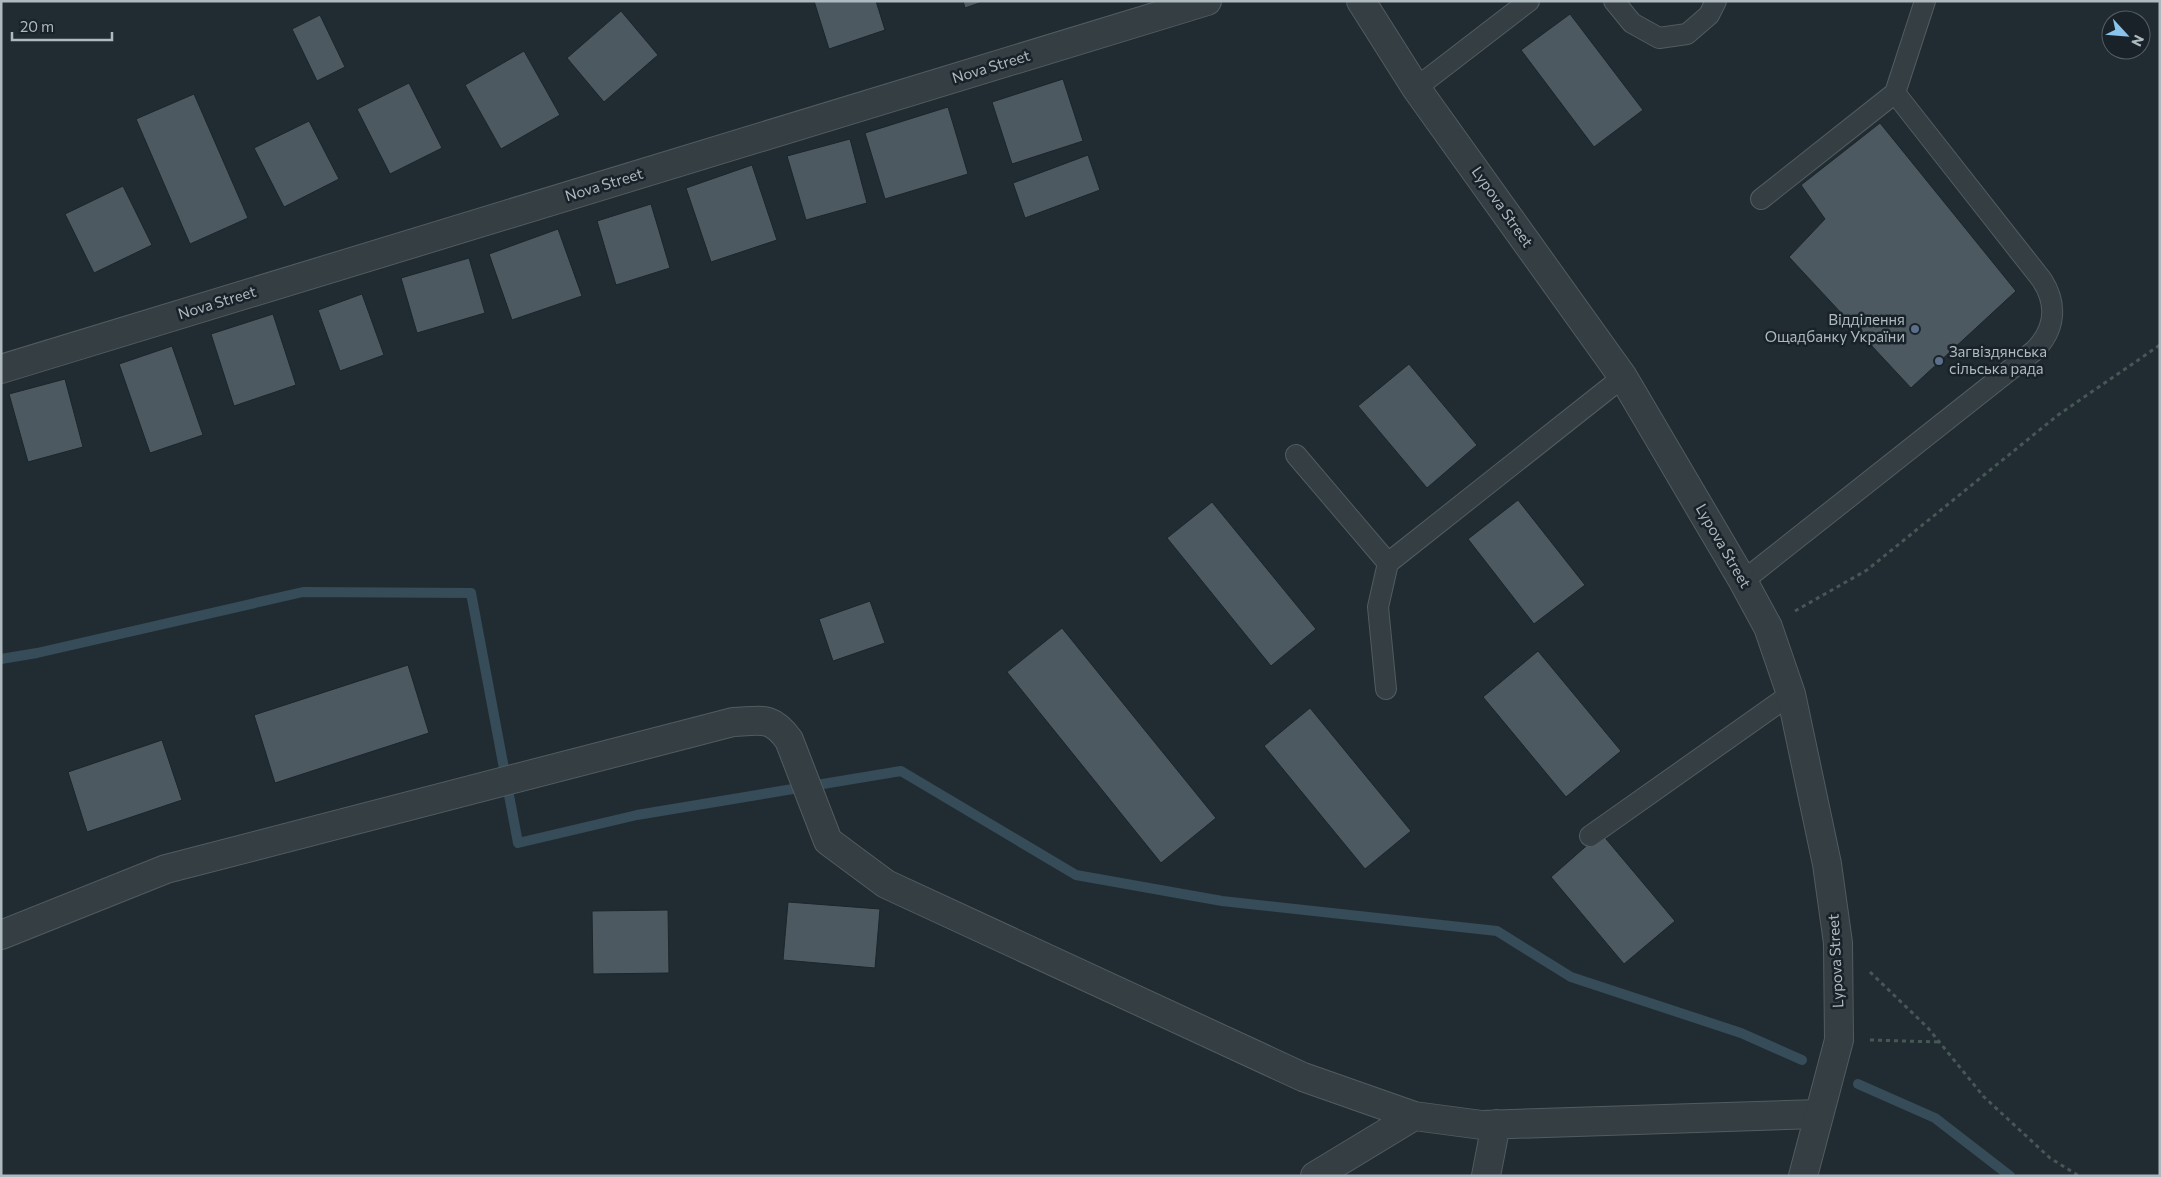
<svg xmlns="http://www.w3.org/2000/svg" width="2161" height="1177" font-family="Commissioner,sans-serif">
<rect width="100%" height="100%" fill="#212c32"/>
<g fill="none" stroke-linecap="round" stroke-linejoin="round">
<path stroke="#364c58" stroke-width="10" d="M1 659 37 653 303 592 471 593 518 843 637 815 901 771 1076 875 1222 901 1497 931 1571 977 1741 1033 1802 1060
M1858 1084 1935 1118 2010 1176"/>
</g>
<path fill="#4c5961" stroke="#1b252a" d="M814 1H876L885 30 829 49Z
M963 1H985L965 8Z
M621 11 658 55 604 102 567 58Z
M1570 14 1643 110 1594 147 1521 50Z
M320 15 345 67 317 81 292 29Z
M524 51 560 115 501 149 465 85Z
M1063 79 1083 141 1012 164 992 102Z
M409 83 442 148 390 174 357 109Z
M194 94 248 218 190 244 136 119Z
M948 107 968 174 885 199 865 133Z
M309 121 339 179 284 207 254 148Z
M1880 123 2016 291 1911 388 1789 257 1825 219 1801 185Z
M850 139 867 203 806 220 787 156Z
M1088 155 1100 190 1025 218 1013 183Z
M752 165 777 240 711 262 686 188Z
M123 186 152 245 94 273 65 214Z
M651 204 670 268 616 285 597 221Z
M558 229 582 296 512 320 489 254Z
M469 258 485 313 417 333 401 278Z
M362 294 384 355 340 371 318 310Z
M273 314 296 385 234 406 211 334Z
M172 346 203 435 150 453 119 364Z
M1409 364 1477 445 1427 488 1358 406Z
M65 379 83 447 28 462 9 394Z
M1518 500 1585 585 1534 624 1468 539Z
M1212 502 1316 629 1271 666 1167 538Z
M870 601 885 643 833 661 819 619Z
M1062 628 1216 818 1161 863 1007 672Z
M1538 651 1621 751 1566 797 1483 697Z
M408 665 429 733 275 783 254 715Z
M1310 708 1411 831 1365 869 1264 746Z
M162 740 182 800 87 832 68 772Z
M1601 833 1675 921 1624 964 1551 877Z
M788 902 880 909 875 968 783 960Z
M668 910 669 973 593 974 592 911Z"/>
<g fill="none" stroke-linecap="round" stroke-linejoin="round">
<defs>
<path id="service" d="M1614 1 1632 23 1659 38 1687 34 1709 15 1716 1
M1416 88 1529 1
M1895 93 1925 1
M1296 455 1388 563 1623 377
M1743 581 2034 351C2055 330 2058 305 2042 280L1895 93 1761 199
M1386 689 1378 607 1388 563
M1590 836 1791 694"/>
<path id="minor" d="M1 369 1207 1
M1 935 166 869 733 722C761 721 771 715 789 740L828 841 886 884 1303 1077 1414 1116 1482 1125 1819 1114
M1315 1176 1414 1116
M1486 1176 1496 1124"/>
<path id="tertiary" d="M1361 1 1416 88 1623 377 1743 581 1768 627 1791 694 1827 864 1838 943 1839 1040 1803 1176"/>
</defs>
<use href="#service" stroke="#515c61" stroke-width="22"/>
<use href="#minor" stroke="#515c61" stroke-width="30"/>
<use href="#tertiary" stroke="#515c61" stroke-width="30"/>
<path stroke="#465756" stroke-width="3" stroke-dasharray="4 4" stroke-linecap="butt" d="M1795 611 1867 570 2058 415 2160 345
M1870 972 1928 1028 1984 1097 2050 1158 2079 1176
M1870 1040 1939 1042"/>
<use href="#service" stroke="#343e43" stroke-width="20"/>
<use href="#minor" stroke="#343e43" stroke-width="28"/>
<use href="#tertiary" stroke="#343e43" stroke-width="28"/>
</g>
<g fill="#5c6f8a" stroke="#192228" stroke-width="2">
<circle cx="1915" cy="329" r="5"/>
<circle cx="1939" cy="361" r="5"/>
</g>
<g text-anchor="middle" stroke-width="5" stroke-linejoin="round" paint-order="stroke">
<g font-size="15" fill="#aeb9c0" stroke="#192228">
<text transform="translate(991 67) rotate(-17)" y="5">Nova Street</text>
<text transform="translate(604 185) rotate(-17)" y="5">Nova Street</text>
<text transform="translate(1502 207) rotate(55)" y="5">Lypova Street</text>
<text transform="translate(217 303) rotate(-17)" y="5">Nova Street</text>
<text transform="translate(1723 546) rotate(60)" y="5">Lypova Street</text>
<text transform="translate(1836 961) rotate(-93)" y="5">Lypova Street</text>
</g>
<g font-size="15" fill="#aeb9c0" stroke="#192228" text-anchor="end">
<text x="1905" y="325">Відділення<tspan x="1905" dy="17">Ощадбанку України</tspan></text>
<text x="1949" y="357" text-anchor="start">Загвіздянська<tspan x="1949" dy="17">сільська рада</tspan></text>
</g>
</g>
<rect width="2161" height="1177" fill="none" stroke="#aeb9c0" stroke-width="5"/>
<g transform="translate(2126 35) rotate(116)"><circle r="24" fill="#192228" stroke="#555e65"/>
<path d="M0-4L9 19L0 12L-9 19Z" fill="#88c4eb"/>
<text y="-8" font-size="14" font-weight="bold" text-anchor="middle" fill="#aeb9c0">N</text>
</g>
<path d="M12 32v8h100v-8" fill="none" stroke="#aeb9c0" stroke-width="2.5"/>
<text x="20" y="32" font-size="15" fill="#aeb9c0" stroke="#192228" stroke-width="4" paint-order="stroke">20 m</text>
</svg>
